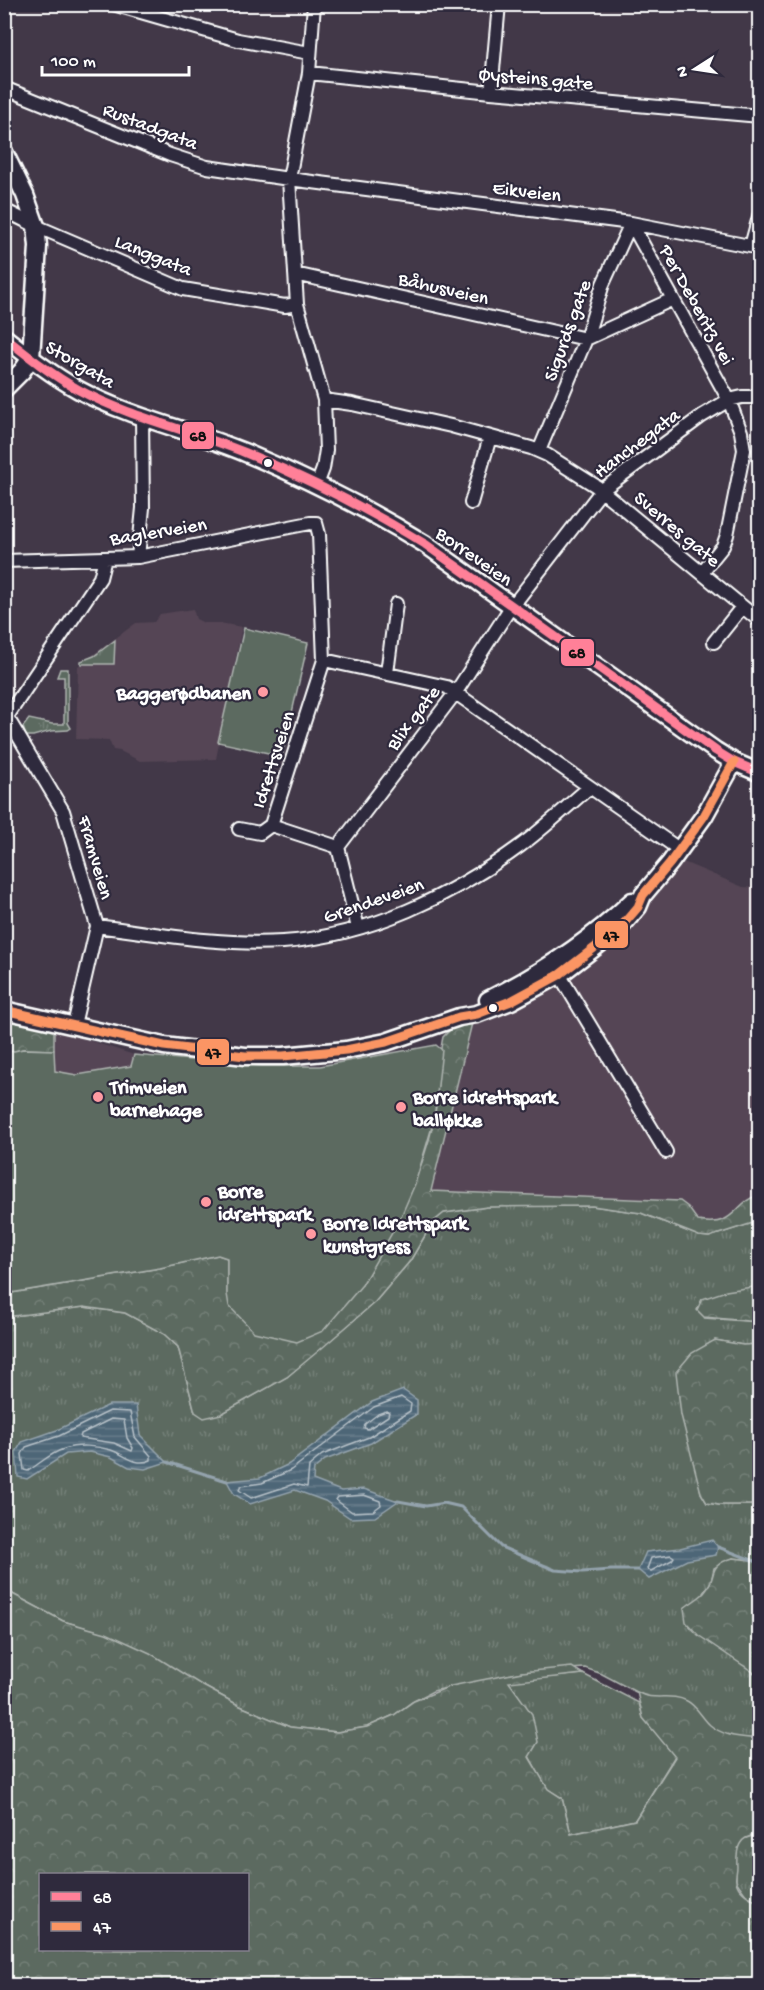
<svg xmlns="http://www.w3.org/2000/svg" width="764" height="1990" font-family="'Gochi Hand',sans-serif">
<defs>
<pattern id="grass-tufts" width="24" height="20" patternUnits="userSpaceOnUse" patternTransform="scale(1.5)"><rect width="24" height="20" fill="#5c6a60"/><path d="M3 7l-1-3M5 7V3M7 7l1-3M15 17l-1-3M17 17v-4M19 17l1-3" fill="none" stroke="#748078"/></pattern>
<pattern id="forest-crowns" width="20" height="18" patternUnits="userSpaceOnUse" patternTransform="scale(1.5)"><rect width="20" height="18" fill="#5c6a60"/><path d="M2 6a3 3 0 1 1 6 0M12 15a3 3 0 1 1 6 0" fill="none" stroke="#748078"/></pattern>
<pattern id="water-rules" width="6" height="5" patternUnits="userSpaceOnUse" patternTransform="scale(1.5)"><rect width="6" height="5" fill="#4d6677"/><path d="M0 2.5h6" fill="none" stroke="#687d8b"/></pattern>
</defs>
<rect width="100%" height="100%" fill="#423848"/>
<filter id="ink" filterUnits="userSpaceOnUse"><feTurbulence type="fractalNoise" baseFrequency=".0167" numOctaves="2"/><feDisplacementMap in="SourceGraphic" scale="12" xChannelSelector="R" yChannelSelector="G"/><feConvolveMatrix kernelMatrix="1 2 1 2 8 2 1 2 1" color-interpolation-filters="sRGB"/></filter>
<g filter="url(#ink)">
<path fill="#544554" d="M193 609 196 619 204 623H220L242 627 216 759 140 761 120 751 113 750 109 740 76 739 78 666 136 623 154 622 160 614Z
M681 861 743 887 759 888V1195L751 1197 738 1211 727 1218 712 1224 698 1221 688 1207 680 1201 431 1191 472 1023 638 916Z
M54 1029 134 1055 132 1066 77 1075 54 1071Z"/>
<path fill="url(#grass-tufts)" stroke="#aeb4b0" stroke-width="1.5" d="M115 640 114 664H81V661L94 656Z
M60 669H68V723L71 728 68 730 51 731 33 736H26L23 727 29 719 52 724H64V677H57Z
M528 1205 592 1206 641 1213 699 1236 709 1237 759 1221V1293L704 1318 759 1322V1344L743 1345 715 1340 696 1468 701 1493 707 1503 719 1505H759V1561L733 1558 714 1568 711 1582 703 1593 759 1674V1739L719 1736 602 1674 585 1668 522 1672 433 1691 412 1702 394 1715 367 1727 337 1732 290 1727 240 1706 107 1634 63 1621 5 1590V1317L84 1307 125 1313 164 1334 178 1347 195 1412 221 1414 287 1377 375 1302 410 1261 433 1222 444 1213 487 1207Z
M583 1674 639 1703 643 1718 675 1756 635 1820 571 1834 562 1798 548 1790 529 1756 509 1681Z
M756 1835 759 1836V1903L746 1895 736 1881V1849L743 1839Z"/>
<path fill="url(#forest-crowns)" stroke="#aeb4b0" stroke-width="1.5" fill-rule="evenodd" d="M6 1021 54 1029V1050L23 1049 5 1053Z
M472 1023 431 1191 680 1201 688 1207 698 1221C737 1228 733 1202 759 1195V1221L709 1237 699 1236 641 1213 592 1206 487 1207 444 1213 433 1222 410 1261 375 1302 322 1348 287 1377 221 1414 204 1418 195 1412 178 1347 164 1334 125 1313 84 1307 5 1317V1294L160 1268 218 1255 227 1258V1294L362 1285C392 1232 421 1180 434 1120 439 1093 437 1063 443 1037L452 1028Z
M752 1287 759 1289V1322L704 1317 697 1310 702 1299 726 1291Z
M715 1340 743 1345 759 1344V1505H719L707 1503 701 1493 681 1415 676 1372 692 1353Z
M733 1558 759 1561V1676L698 1635 686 1622 684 1608C690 1603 698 1599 704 1593 719 1576 705 1566 733 1558Z
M5 1590 63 1621 106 1633 150 1653 203 1686 240 1706 290 1727 337 1732 367 1727 394 1715 414 1701 451 1686 522 1672 572 1667 583 1674 509 1682 532 1714 538 1742 529 1757 548 1789 562 1798 571 1834 635 1820 675 1757 643 1718 637 1692C654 1702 670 1692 687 1701 697 1706 702 1718 710 1725 724 1737 742 1737 759 1739V1836C738 1834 736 1850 737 1867 737 1871 735 1877 736 1881 738 1892 751 1898 759 1903V1985H5ZM248 1874V1950H40V1874Z"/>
<path fill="#5c6a60" stroke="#aeb4b0" stroke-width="1.5" d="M244 628 308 643 282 756 218 742Z
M436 1045 442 1050 434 1120 415 1184 399 1221 362 1285 323 1331 297 1342 254 1332 229 1306 227 1294V1258L218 1255 160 1268 5 1294V1053L23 1049 54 1050 55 1071 77 1075 131 1066 134 1055 262 1066H320Z"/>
<path fill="url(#water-rules)" stroke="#94a3ad" stroke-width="1.5" d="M403 1390 417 1400V1414L371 1443 325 1460 314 1469 313 1480 341 1491 364 1489 398 1501 375 1517 350 1518 325 1501 295 1490 250 1504 234 1494 227 1481 260 1478 289 1464 372 1402Z
M109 1405H136L140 1435 167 1462 145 1469 129 1467 111 1457 90 1452 66 1454 27 1479 18 1477 16 1452 22 1442 57 1430Z
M712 1540 718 1547 716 1555 687 1560 649 1579 638 1570 646 1552 680 1548Z"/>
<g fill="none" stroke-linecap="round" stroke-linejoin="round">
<path stroke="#b8c2c9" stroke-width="1.5" d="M401 1397 411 1404 410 1411 369 1437 322 1455 309 1466 307 1487 294 1484 251 1498 239 1490 241 1486 262 1483 291 1470 374 1407Z
M110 1411 130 1412 135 1437 151 1456V1460C135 1467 126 1455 111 1450 97 1446 78 1444 64 1449 52 1452 39 1464 28 1471L24 1470 22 1454 26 1447 59 1436Z
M386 1411 389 1412 388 1416 368 1429 364 1428 365 1424 378 1414Z
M111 1419 124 1420 127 1438 133 1448 132 1451 114 1443 80 1438 81 1434Z
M364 1495 380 1501 381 1505 373 1511 352 1512 336 1500 338 1497Z
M671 1555 674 1557 672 1560 651 1571 647 1569 651 1558Z"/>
<path stroke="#94a3ad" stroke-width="3" d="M167 1462 227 1481
M398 1501 426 1506 444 1503 461 1507 501 1547 555 1570 582 1572 611 1570H638
M718 1547 760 1563"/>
<defs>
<path id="minor" d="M113 4 238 40 310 53
M314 4 309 73 289 179 297 304 324 400 326 450 323 469 317 485
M309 73 491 92 760 116
M4 88 170 155 207 167 289 179 631 223 760 248
M491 92 499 4
M4 210 36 226 183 289 285 306 297 304
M631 223 729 400 741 432 744 450 727 535 723 546 702 572
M751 246 760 213
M295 274 586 339 673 299
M324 400 352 404 451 426 531 448 547 455 596 486 760 621
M539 451 586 339 603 284 631 223
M471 503 490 437
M138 557 143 508 142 416
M4 561 138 557 310 523H316L319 534 324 660 271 825
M714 642 742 607
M324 660 447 687 590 787
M387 673 396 604
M4 712 63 811 97 926 74 1025
M4 721 100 578 105 558
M271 825 338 847
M239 829 260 833 271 825
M338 847 456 692 507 613 602 490 702 416 729 400 742 397H760
M338 847 358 928
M97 926C158 934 220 946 283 942 368 936 452 896 520 846 545 828 567 806 590 787L680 850
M556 969 666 1152"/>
<path id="secondary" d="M4 152 25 195 36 226 38 246 31 358 22 371 4 389
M4 337C28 356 52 375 79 390 131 418 191 430 246 453 308 479 368 509 425 544L716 751 734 762 760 773
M488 1000C540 974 590 941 632 901
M4 1010 164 1046 245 1056H283L346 1050 386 1042 459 1017 477 1014 511 1001 559 975 619 929 638 907 643 895 670 863 704 816 734 762"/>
</defs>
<use href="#minor" stroke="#fff" stroke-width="16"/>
<use href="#secondary" stroke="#fff" stroke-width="21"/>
<use href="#minor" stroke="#2f2a3d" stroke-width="12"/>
<use href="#secondary" stroke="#2f2a3d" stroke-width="16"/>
<defs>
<path id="bus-1" d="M4 337C28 356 52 375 79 390 131 418 191 430 246 453 308 479 368 509 425 544L716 751 734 762 760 773"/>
<path id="bus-2" d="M4 1010 164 1046 245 1056H283L346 1050 386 1042 459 1017 477 1014 511 1001 559 975 619 929 638 907 643 895 670 863 704 816 734 762"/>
</defs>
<use href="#bus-1" stroke="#2f2a3d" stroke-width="14"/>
<use href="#bus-2" stroke="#2f2a3d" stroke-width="14"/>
<use href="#bus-1" stroke="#ff8098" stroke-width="9"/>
<use href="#bus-2" stroke="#fb9564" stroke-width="9"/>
</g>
</g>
<g fill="#fff" stroke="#2f2a3d" stroke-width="2">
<circle cx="268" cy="463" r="5"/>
<circle cx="493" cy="1008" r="5"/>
</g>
<g fill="#ff9aa2" stroke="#2f2a3d" stroke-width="2">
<circle cx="263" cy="692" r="6"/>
<circle cx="98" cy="1097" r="6"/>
<circle cx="401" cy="1107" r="6"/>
<circle cx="206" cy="1202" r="6"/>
<circle cx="311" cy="1234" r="6"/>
</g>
<g text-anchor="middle" stroke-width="4.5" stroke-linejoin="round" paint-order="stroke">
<g font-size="20" fill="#fff" stroke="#2f2a3d">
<text transform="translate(536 77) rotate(5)" y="7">Øysteins gate</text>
<text transform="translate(151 125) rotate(21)" y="7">Rustadgata</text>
<text transform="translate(527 190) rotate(7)" y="7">Eikveien</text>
<text transform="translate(154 254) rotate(22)" y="7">Langgata</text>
<text transform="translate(444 287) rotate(13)" y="7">Båhusveien</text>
<text transform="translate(698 304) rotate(61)" y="7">Per Deberitz vei</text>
<text transform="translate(566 330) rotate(-70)" y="7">Sigurds gate</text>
<text transform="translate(81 363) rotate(30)" y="7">Storgata</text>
<text transform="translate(636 442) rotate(-37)" y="7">Hanchegata</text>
<text transform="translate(678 528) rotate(40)" y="7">Sverres gate</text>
<text transform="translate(158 530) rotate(-9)" y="7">Baglerveien</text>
<text transform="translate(475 555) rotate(35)" y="7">Borreveien</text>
<text transform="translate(412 717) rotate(-53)" y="7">Blix gate</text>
<text transform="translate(272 759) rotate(-72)" y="7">Idrettsveien</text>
<text transform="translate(97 857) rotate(74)" y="7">Framveien</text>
<text transform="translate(373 899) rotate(-19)" y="7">Grendeveien</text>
</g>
<g font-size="20" font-weight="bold" fill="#fff" stroke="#2f2a3d" text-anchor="start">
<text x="251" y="699" text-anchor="end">Baggerødbanen</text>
<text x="110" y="1093">Trimveien<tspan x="110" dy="23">barnehage</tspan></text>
<text x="413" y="1103">Borre idrettspark<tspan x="413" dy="23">balløkke</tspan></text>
<text x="218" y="1197">Borre<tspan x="218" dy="23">idrettspark</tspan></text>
<text x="323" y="1229">Borre Idrettspark<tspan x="323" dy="23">kunstgress</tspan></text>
</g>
</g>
<g stroke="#2f2a3d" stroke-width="2">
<rect x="181" y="421" width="34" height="29" rx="6" fill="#ff8098"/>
<rect x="560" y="638" width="35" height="29" rx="6" fill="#ff8098"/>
<rect x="594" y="920" width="35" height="29" rx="6" fill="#fb9564"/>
<rect x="196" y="1038" width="34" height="28" rx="6" fill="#fb9564"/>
</g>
<g font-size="16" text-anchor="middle" font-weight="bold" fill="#111">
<text x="198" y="441">68</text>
<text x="577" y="658">68</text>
<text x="611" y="941">47</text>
<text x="213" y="1058">47</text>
</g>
<rect width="764" height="1990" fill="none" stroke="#2f2a3d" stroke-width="24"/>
<rect x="12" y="12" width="740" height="1966" fill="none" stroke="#fff" stroke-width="2" filter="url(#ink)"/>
<rect x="39" y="1873" width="210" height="78" fill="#2f2a3d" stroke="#827f8b" stroke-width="1.5"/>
<rect x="51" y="1892" width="30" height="9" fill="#ff8098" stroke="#827f8b" stroke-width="1.5"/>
<text x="93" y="1903" font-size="18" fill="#ffffff">68</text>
<rect x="51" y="1922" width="30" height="9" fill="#fb9564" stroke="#827f8b" stroke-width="1.5"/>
<text x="93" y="1933" font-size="18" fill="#ffffff">47</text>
<g transform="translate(695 69) rotate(258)" stroke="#2f2a3d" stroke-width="4.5" paint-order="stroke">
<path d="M0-4.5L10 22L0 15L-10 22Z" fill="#ffffff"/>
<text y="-9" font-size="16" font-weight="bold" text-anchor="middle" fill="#ffffff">N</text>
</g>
<path d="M42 66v9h147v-9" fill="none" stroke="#ffffff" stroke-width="3"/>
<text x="51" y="66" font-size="18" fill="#ffffff" stroke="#2f2a3d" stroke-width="4.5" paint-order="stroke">100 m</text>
</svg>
